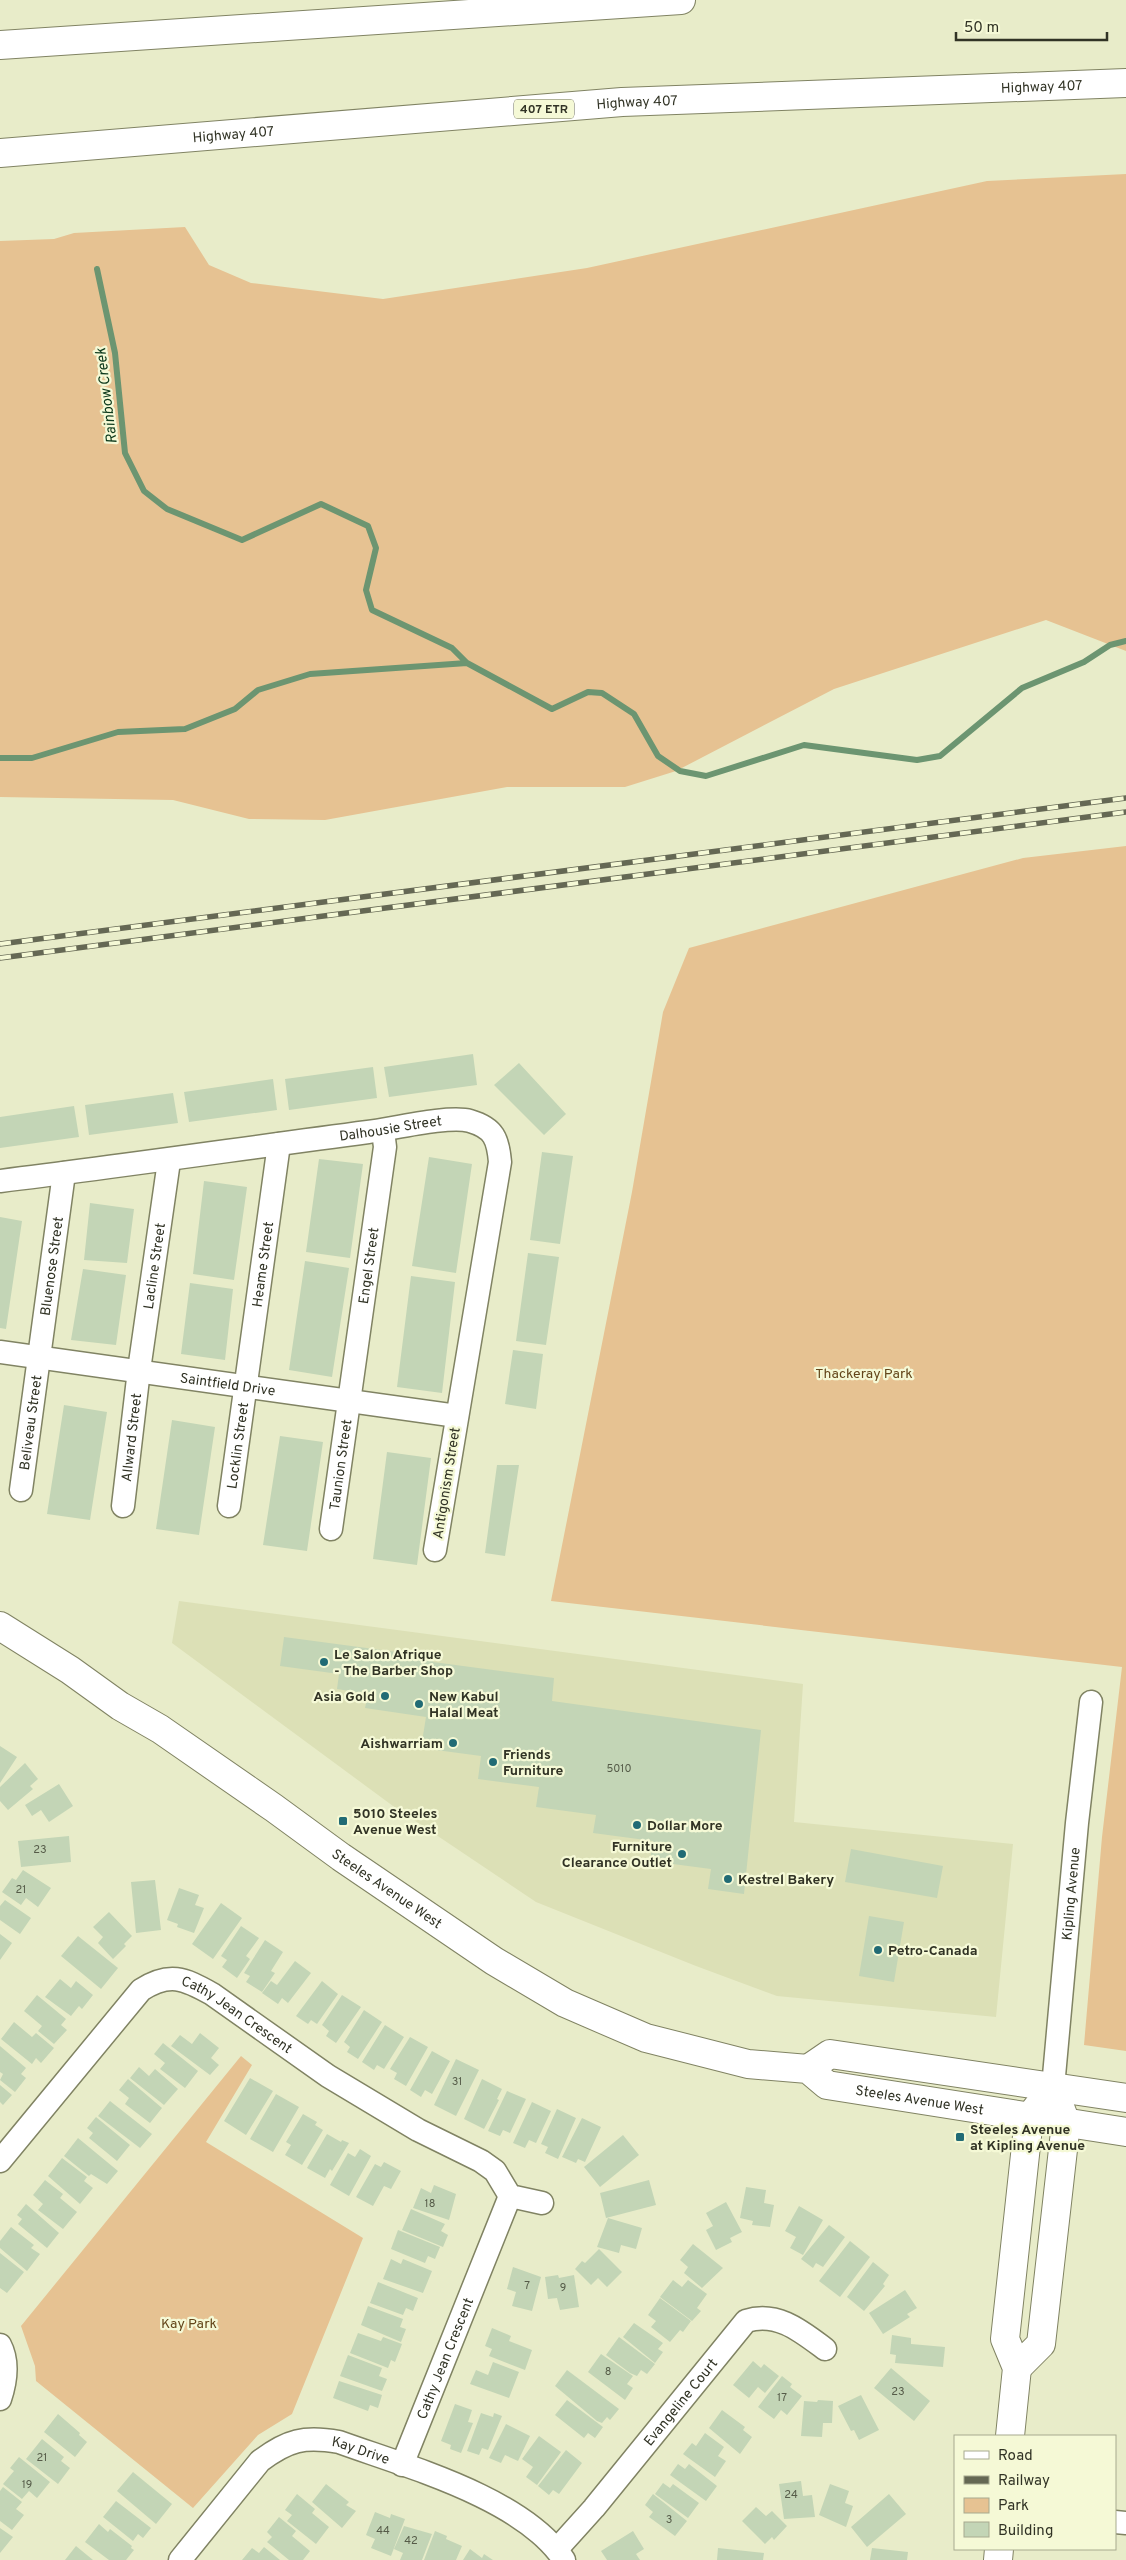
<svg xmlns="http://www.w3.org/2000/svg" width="1126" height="2560" font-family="Overpass,sans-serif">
<rect width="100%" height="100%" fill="#e8ecc9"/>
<path fill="#dce0b6" d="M179 1601 803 1684 794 1822 1013 1844 996 2017 777 1996 696 1966 536 1902 393 1806 172 1643Z"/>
<path fill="#e6c292" d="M1126 174V651L1046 620 834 689 676 771 625 787H507L325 820 249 819 173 800 0 797V241L54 239 74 233 185 227 209 265 251 283 383 299 587 268 987 181Z
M1126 846V2051L1084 2045 1102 1837 1122 1667 551 1601 632 1192 663 1012 689 948 1023 858Z
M241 2056 252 2065 206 2142 363 2238 292 2414 258 2435 193 2508 36 2381 35 2366 21 2326Z"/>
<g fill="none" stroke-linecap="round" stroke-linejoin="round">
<path stroke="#6c9571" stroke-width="6" d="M97 269 115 353 125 453 144 491 167 509 242 540 321 504 368 526 376 548 366 590 372 610 452 648 467 663
M0 758H32L118 732 185 729 235 709 258 690 310 674 467 663 552 709 588 692 602 693 634 714 658 756 680 771 706 776 804 745 917 760 940 756 1022 688 1084 662 1110 645 1126 641"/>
</g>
<path fill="#c3d5b6" d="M473 1054 477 1085 389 1097 384 1067Z
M519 1063 566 1114 544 1135 494 1085Z
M373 1067 377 1098 289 1110 285 1079Z
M273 1079 277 1110 189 1122 184 1092Z
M173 1093 178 1123 89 1135 85 1105Z
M74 1106 79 1137 0 1148V1117Z
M542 1152 573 1156 560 1244 530 1240Z
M429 1157 472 1164 456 1273 412 1266Z
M319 1159 363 1164 350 1258 306 1252Z
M204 1181 247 1187 234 1280 193 1274Z
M90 1203 134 1209 127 1263 84 1260Z
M0 1217 22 1221 6 1329 0 1328Z
M528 1253 559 1257 546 1345 516 1341Z
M305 1261 349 1268 332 1377 289 1370Z
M83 1269 126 1275 116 1345 71 1340Z
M411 1276 455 1282 442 1393 397 1387Z
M190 1283 233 1289 225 1360 181 1354Z
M513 1350 543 1354 536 1409 505 1404Z
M64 1405 107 1412 90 1520 47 1514Z
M172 1420 215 1427 199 1535 156 1529Z
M280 1436 323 1442 307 1551 263 1545Z
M387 1452 431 1458 417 1565 373 1559Z
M497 1465H519L505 1556 485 1553Z
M284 1637 434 1657 433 1662 554 1678 552 1701 761 1730 744 1894 708 1889 711 1869 650 1861 653 1841 593 1833 596 1815 536 1807 539 1787 478 1779 481 1756 421 1748 426 1717 365 1708 368 1694 337 1689 339 1674 280 1666Z
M0 1746 17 1757 0 1783Z
M25 1763 38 1779 30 1786 33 1789 8 1810 0 1801V1787Z
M59 1784 73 1806 49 1822 41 1810 32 1816 25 1805Z
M69 1836 71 1862 21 1867 18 1841Z
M851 1849 943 1866 937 1898 845 1882Z
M23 1870 51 1888 38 1907 26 1898 21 1905 2 1892 12 1878 16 1880Z
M155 1880 161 1930 136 1933 131 1882Z
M179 1888 199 1895 195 1905 204 1908 194 1933 177 1927 178 1924 167 1920Z
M5 1900 31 1918 20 1934 0 1920V1906Z
M221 1903 242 1918 213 1959 192 1944Z
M109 1912 132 1936 124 1944 126 1946 113 1959 98 1943 103 1937 93 1927Z
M869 1916 904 1922 894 1982 859 1976Z
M241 1926 259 1938 246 1956 250 1959 237 1978 222 1967 227 1960 221 1956Z
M0 1934 12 1943 0 1960Z
M78 1936 118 1968 101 1989 61 1956Z
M265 1940 283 1952 271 1971 275 1973 262 1992 246 1982 250 1976 244 1973Z
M295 1961 311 1973 288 2003 282 1998 278 2004 262 1993 271 1981 277 1985Z
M60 1979 71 1988 76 1981 93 1995 82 2009 79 2006 71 2016 45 1997Z
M322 1981 338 1994 317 2024 311 2020 308 2024 296 2016Z
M37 1995 66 2019 61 2025 67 2030 54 2044 38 2031 42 2026 24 2011Z
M342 1995 361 2007 336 2043 326 2036 329 2031 322 2025Z
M364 2010 382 2022 358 2059 347 2052 350 2047 344 2042Z
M14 2022 32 2037 36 2033 54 2048 41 2063 36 2058 32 2064 1 2039Z
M385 2025 404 2037 384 2069 377 2065 374 2070 362 2062Z
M200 2033 219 2048 211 2058 219 2065 210 2075 171 2046 180 2035 192 2044Z
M410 2037 428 2047 406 2086 394 2079 397 2073 390 2069Z
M163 2043 198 2071 185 2088 160 2069 165 2063 154 2054Z
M0 2046 26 2068 21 2074 26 2078 15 2092 0 2080 3 2074 0 2072Z
M432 2051 450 2061 432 2094 425 2090 421 2097 410 2090Z
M456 2059 479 2070 456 2116 434 2105Z
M139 2067 149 2076 155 2069 178 2089 164 2105 130 2078Z
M250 2078 273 2091 246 2135 224 2121Z
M128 2079 162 2108 150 2123 125 2104 129 2098 119 2090Z
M482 2079 502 2089 497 2099 499 2100 484 2129 464 2119Z
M0 2085 12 2095 3 2105 0 2102Z
M507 2091 526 2099 510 2133 503 2130 500 2136 488 2131Z
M276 2094 299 2107 273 2152 250 2139Z
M110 2101 152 2134 140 2148 98 2116Z
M532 2102 551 2111 536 2143 529 2140 525 2148 513 2143Z
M557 2109 576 2118 558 2159 545 2153 548 2147 541 2144Z
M303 2114 317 2122 315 2125 323 2130 302 2165 285 2155 291 2145 286 2142Z
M96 2117 130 2145 117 2161 89 2138 93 2133 87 2128Z
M582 2118 601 2127 585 2162 578 2159 576 2163 562 2157Z
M327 2134 341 2142 342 2140 349 2143 332 2171 330 2169 325 2178 307 2168Z
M623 2135 639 2155 600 2187 584 2167Z
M78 2138 118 2171 107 2184 91 2174 89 2176 64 2156Z
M360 2149 371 2156 349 2196 330 2185 348 2153 355 2157Z
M62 2158 87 2177 84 2181 93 2188 80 2204 48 2176Z
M384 2162 401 2171 391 2189 384 2186 373 2206 356 2197 375 2164 381 2167Z
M45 2180 63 2194 60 2198 77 2212 63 2229 38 2210 43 2204 33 2195Z
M649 2180 656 2205 606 2218 600 2193Z
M434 2185 456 2194 449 2220 413 2208 421 2188 431 2193Z
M746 2187 766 2190 764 2203 774 2205 770 2227 752 2225 753 2221 740 2218Z
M726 2202 742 2232 730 2238 732 2242 716 2250 706 2230 713 2226 706 2213Z
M26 2204 59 2233 47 2248 18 2224 22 2219 17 2215Z
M799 2206 823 2220 803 2255 790 2248 796 2237 785 2231Z
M411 2209 445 2224 441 2231 448 2235 443 2247 402 2230Z
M608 2218 642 2228 636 2249 621 2245 619 2253 597 2247Z
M829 2225 845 2237 823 2267 816 2263 813 2268 801 2259Z
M11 2227 34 2245 31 2248 40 2254 27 2271 0 2248V2241Z
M398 2230 440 2247 435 2259 428 2256 425 2263 391 2249Z
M850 2241 870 2257 840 2297 819 2281Z
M693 2244 723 2268 702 2288 684 2273 688 2267 680 2260Z
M599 2249 622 2272 607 2287 598 2278 591 2285 575 2269 582 2261 585 2263Z
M0 2253 24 2272 7 2293 0 2288Z
M391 2259 401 2264 403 2259 432 2271 423 2293 383 2279Z
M873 2262 889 2275 883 2284 885 2286 864 2311 847 2297Z
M513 2267 541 2277 532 2311 512 2306 516 2292 507 2289Z
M558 2275 559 2278 574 2275 579 2307 560 2310 557 2298 548 2299 545 2277Z
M673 2280 682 2287 688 2280 707 2294 697 2308 701 2311 692 2321 660 2297Z
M378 2282 418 2298 413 2311 406 2308 403 2315 370 2303Z
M905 2290 917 2308 907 2314 910 2317 883 2334 869 2313Z
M660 2298 691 2321 683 2332 680 2330 670 2342 651 2327 656 2321 648 2315Z
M368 2306 403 2319 400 2327 406 2329 401 2342 361 2325Z
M634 2323 663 2343 658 2349 663 2352 655 2363 623 2337Z
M492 2328 511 2336 509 2341 532 2350 525 2370 489 2356 492 2349 485 2346Z
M358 2333 381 2341 383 2337 402 2344 395 2362 391 2360 388 2368 350 2353Z
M892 2335 911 2338V2344L945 2347 943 2367 895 2363 896 2355 890 2354Z
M619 2337 655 2364 647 2374 641 2370 637 2376 630 2373 606 2355Z
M601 2354 633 2376 627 2384 633 2388 625 2400 588 2372Z
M348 2355 382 2368 379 2376 387 2379 382 2391 340 2376Z
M753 2361 761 2368 764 2364 779 2376 765 2393 758 2387 749 2398 733 2385Z
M493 2362 519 2372 509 2398 470 2384 476 2370 488 2375Z
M891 2368 930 2401 914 2421 874 2388Z
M567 2370 619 2409 610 2420 607 2417 602 2423 597 2421 555 2386Z
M782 2376 792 2384 790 2387 802 2396 787 2415 781 2410 774 2419 758 2407Z
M339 2381 382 2395 378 2408 370 2405 368 2411 333 2398Z
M861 2395 879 2430 859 2440 854 2430 851 2431 838 2406Z
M567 2400 603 2427 595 2438 588 2433 584 2438 555 2415Z
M818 2400 833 2401 832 2423H823L822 2437 801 2436 804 2401 817 2402Z
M455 2404 472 2410 468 2422 473 2423 461 2453 450 2449 451 2445 441 2441Z
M722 2410 745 2427 743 2430 752 2437 740 2454 709 2428Z
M481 2413 493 2417 494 2413 502 2416 488 2450 482 2448 479 2455 467 2451Z
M58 2414 80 2433 79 2435 87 2442 75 2457 44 2432Z
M506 2424 530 2436 518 2461 505 2455 501 2463 489 2458Z
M705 2433 724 2447 718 2456 726 2461 715 2477 683 2454 692 2443 696 2446Z
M539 2436 561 2452 537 2485 526 2477 533 2467 522 2459Z
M42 2439 64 2457 61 2461 70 2468 58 2484 26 2459Z
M566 2450 582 2463 559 2494 553 2490 549 2495 538 2486Z
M19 2457 50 2482 37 2498 29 2491 22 2499 3 2484 14 2471 10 2468Z
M678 2464 685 2469 689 2464 717 2486 706 2501 670 2475Z
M133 2472 172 2504 156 2524 117 2491Z
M801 2481 803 2496 812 2495 815 2517 784 2519 779 2484Z
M663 2483 670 2488 673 2484 699 2503 688 2518 655 2494Z
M326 2484 349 2502 346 2505 356 2511 342 2528 312 2502Z
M830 2484 849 2491 845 2503 853 2506 846 2527 819 2515Z
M3 2487 22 2502 16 2509 24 2515 12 2530 0 2521V2491Z
M297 2494 315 2509 312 2513 329 2527 316 2544 287 2521 292 2515 285 2510Z
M653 2494 687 2521 675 2536 649 2517 653 2512 645 2505Z
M889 2494 906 2514 867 2547 851 2527Z
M116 2501 151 2528 143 2538 138 2534 133 2541 103 2517Z
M756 2507 766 2516 772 2511 787 2526 774 2540 772 2537 765 2544 742 2521Z
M375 2512 390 2518 391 2514 405 2519 391 2556 371 2548 375 2539 366 2535Z
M279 2517 296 2531 292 2536 310 2551 303 2560H289L267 2542 272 2537 267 2532Z
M99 2524 108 2532 110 2529 132 2546 131 2548 134 2550 126 2560H109L85 2542Z
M404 2526 432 2534 422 2560H400L403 2553 394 2549Z
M0 2528 13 2537 0 2553Z
M435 2531 447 2536 446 2539 462 2546 456 2560H424Z
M633 2531 644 2549 636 2554 640 2560H607L601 2551Z
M76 2546 93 2560H65Z
M264 2547 280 2560H242L252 2548 259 2553Z
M718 2548 764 2553 763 2560H717Z
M872 2548 908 2552 907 2560H870Z
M470 2549 482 2558 484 2554 493 2560H463Z"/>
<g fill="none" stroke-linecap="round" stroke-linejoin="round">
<defs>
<g id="street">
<path id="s1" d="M0 1181C123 1166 246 1148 368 1132 392 1129 449 1115 470 1121 494 1128 498 1139 500 1162L435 1550"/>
<path id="s2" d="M0 1352 457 1416"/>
<path id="s3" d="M21 1490 64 1173"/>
<path id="s4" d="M123 1506 139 1370 169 1161"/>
<path id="s5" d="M229 1506 279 1144"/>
<path id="s6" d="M331 1529 385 1147 383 1131"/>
<path id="s7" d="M1053 2087 1077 1823 1091 1702"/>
<path id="s8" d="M0 2161 141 1990C169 1972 184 1978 212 1994L328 2076 418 2130 481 2161 495 2171 510 2196 542 2203"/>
<path d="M0 2345C9 2362 6 2381 0 2399"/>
<path id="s9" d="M402 2465 510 2196"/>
<path d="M1115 2522 1126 2523"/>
<path id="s10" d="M557 2549 594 2508 746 2321C777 2311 801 2331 825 2349"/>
<path id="s11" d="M180 2560 260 2461C288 2440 304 2436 339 2442 408 2467 523 2498 564 2560"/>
</g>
<g id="secondary">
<path id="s12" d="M0 1626 70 1670 120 1706 160 1729 274 1808 341 1857 494 1961 565 2003 646 2038 748 2064 808 2069 827 2085 1126 2132"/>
<path d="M808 2069 830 2054 1126 2098"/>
<path d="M1017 2368 1041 2344 1066 2123 1060 2107"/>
<path d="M1010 2436 1017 2368 1005 2339 1029 2118 1053 2087"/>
<path d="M998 2560 999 2549"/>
</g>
<g id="highway">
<path d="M0 45 681 0"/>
<path id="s13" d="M0 153 622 102 1126 83"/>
</g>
</defs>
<use href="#street" stroke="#808363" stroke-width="25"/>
<use href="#secondary" stroke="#808363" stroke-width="30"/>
<use href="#highway" stroke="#808363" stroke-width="30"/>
<use href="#street" stroke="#fff" stroke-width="22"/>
<use href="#secondary" stroke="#fff" stroke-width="28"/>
<use href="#highway" stroke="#fff" stroke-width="28"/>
<defs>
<path id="rail" d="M0 944 1126 798
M0 958 1126 812"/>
</defs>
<use href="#rail" stroke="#656854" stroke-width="5.5"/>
<use href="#rail" stroke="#f5f9d6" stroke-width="4" stroke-dasharray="11" stroke-linecap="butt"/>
</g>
<g fill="#216b75" stroke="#f5f9d6" stroke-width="2">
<circle cx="324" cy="1662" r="5"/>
<circle cx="385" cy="1696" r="5"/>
<circle cx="419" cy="1704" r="5"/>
<circle cx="453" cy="1743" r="5"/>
<circle cx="493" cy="1762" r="5"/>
<rect x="338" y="1816" width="10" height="10" rx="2.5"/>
<circle cx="637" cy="1825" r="5"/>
<circle cx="682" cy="1854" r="5"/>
<circle cx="728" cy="1879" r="5"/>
<circle cx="878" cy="1950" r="5"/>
<rect x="955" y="2132" width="10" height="10" rx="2.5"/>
</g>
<g text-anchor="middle" stroke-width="4.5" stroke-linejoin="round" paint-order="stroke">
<g font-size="11" fill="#565c49">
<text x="619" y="1772">5010</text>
<text x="40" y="1853">23</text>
<text x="21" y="1893">21</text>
<text x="457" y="2085">31</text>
<text x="430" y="2207">18</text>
<text x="527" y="2289">7</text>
<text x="563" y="2291">9</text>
<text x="608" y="2375">8</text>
<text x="898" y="2395">23</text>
<text x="782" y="2401">17</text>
<text x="42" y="2461">21</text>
<text x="27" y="2488">19</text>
<text x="791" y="2498">24</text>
<text x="669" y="2523">3</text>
<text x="383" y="2534">44</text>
<text x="411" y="2544">42</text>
</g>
<rect fill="#f5f9d6" stroke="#6c6e5a" stroke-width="1" x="514" y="99.5" width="60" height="19" rx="4"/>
<g font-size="12" font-weight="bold" fill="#313325">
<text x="544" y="113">407 ETR</text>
</g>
<g font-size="14" fill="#313325" stroke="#f5f9d6">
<text dy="5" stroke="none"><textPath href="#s13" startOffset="1044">Highway 407</textPath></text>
<text dy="5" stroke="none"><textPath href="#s13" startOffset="639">Highway 407</textPath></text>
<text dy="5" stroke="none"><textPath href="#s13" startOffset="234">Highway 407</textPath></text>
<text dy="5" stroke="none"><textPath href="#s1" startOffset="394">Dalhousie Street</textPath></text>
<text dy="5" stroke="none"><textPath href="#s5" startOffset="244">Heame Street</textPath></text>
<text dy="5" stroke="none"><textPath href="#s3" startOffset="226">Bluenose Street</textPath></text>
<text dy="5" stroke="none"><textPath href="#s4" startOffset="242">Lacline Street</textPath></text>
<text dy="5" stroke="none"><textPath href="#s6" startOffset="266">Engel Street</textPath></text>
<text dy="5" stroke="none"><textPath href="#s2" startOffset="230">Saintfield Drive</textPath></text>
<text dy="5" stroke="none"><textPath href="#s3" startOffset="68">Beliveau Street</textPath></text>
<text dy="5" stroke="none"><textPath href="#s4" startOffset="69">Allward Street</textPath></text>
<text dy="5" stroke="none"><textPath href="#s5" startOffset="61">Locklin Street</textPath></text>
<text dy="5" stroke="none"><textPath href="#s6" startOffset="65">Taunion Street</textPath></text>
<text transform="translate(446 1483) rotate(-81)" y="5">Antigonism Street</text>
<text dy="5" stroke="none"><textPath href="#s12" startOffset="468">Steeles Avenue West</textPath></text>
<text dy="5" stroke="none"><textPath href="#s7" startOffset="194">Kipling Avenue</textPath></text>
<text dy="5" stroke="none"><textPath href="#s8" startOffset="330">Cathy Jean Crescent</textPath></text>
<text dy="5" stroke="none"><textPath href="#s12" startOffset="1052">Steeles Avenue West</textPath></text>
<text dy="5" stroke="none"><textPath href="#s9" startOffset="115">Cathy Jean Crescent</textPath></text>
<text dy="5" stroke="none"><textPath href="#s10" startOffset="192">Evangeline Court</textPath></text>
<text dy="5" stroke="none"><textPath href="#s11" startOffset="235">Kay Drive</textPath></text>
</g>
<g font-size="14" fill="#634519" stroke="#f5f9d6">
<text x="864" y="1378">Thackeray Park</text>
<text x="189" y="2328">Kay Park</text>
</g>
<g font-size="14" font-weight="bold" fill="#313325" stroke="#f5f9d6" text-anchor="start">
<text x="334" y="1659">Le Salon Afrique<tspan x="334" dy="16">- The Barber Shop</tspan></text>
<text x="375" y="1701" text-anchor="end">Asia Gold</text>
<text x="429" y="1701">New Kabul<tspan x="429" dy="16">Halal Meat</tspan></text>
<text x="443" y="1748" text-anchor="end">Aishwarriam</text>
<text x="503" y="1759">Friends<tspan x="503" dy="16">Furniture</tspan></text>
<text x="353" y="1818">5010 Steeles<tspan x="353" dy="16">Avenue West</tspan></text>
<text x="647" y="1830">Dollar More</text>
<text x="672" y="1851" text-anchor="end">Furniture<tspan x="672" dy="16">Clearance Outlet</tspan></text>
<text x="738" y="1884">Kestrel Bakery</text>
<text x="888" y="1955">Petro-Canada</text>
<text x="970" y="2134">Steeles Avenue<tspan x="970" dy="16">at Kipling Avenue</tspan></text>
</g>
<g font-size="15" font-style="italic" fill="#0c391b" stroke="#f5f9d6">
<text transform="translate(106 396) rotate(-97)" y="5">Rainbow Creek</text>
</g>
</g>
<rect x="954" y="2435" width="162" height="115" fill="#f5f9d6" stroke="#a7aa8f"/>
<rect x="964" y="2451" width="25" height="8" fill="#ffffff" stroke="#a7aa8f"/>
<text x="998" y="2460" font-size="15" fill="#313325">Road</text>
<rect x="964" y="2476" width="25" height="8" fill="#656854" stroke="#a7aa8f"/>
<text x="998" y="2485" font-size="15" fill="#313325">Railway</text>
<rect x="964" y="2498" width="25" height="15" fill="#e6c292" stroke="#a7aa8f"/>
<text x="998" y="2510" font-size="15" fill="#313325">Park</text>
<rect x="964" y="2522" width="25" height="15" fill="#c3d5b6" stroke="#a7aa8f"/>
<text x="998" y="2535" font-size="15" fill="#313325">Building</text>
<path d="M956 32v8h151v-8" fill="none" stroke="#313325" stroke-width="2.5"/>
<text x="964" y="32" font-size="15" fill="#313325" stroke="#f5f9d6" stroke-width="4" paint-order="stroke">50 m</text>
</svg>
